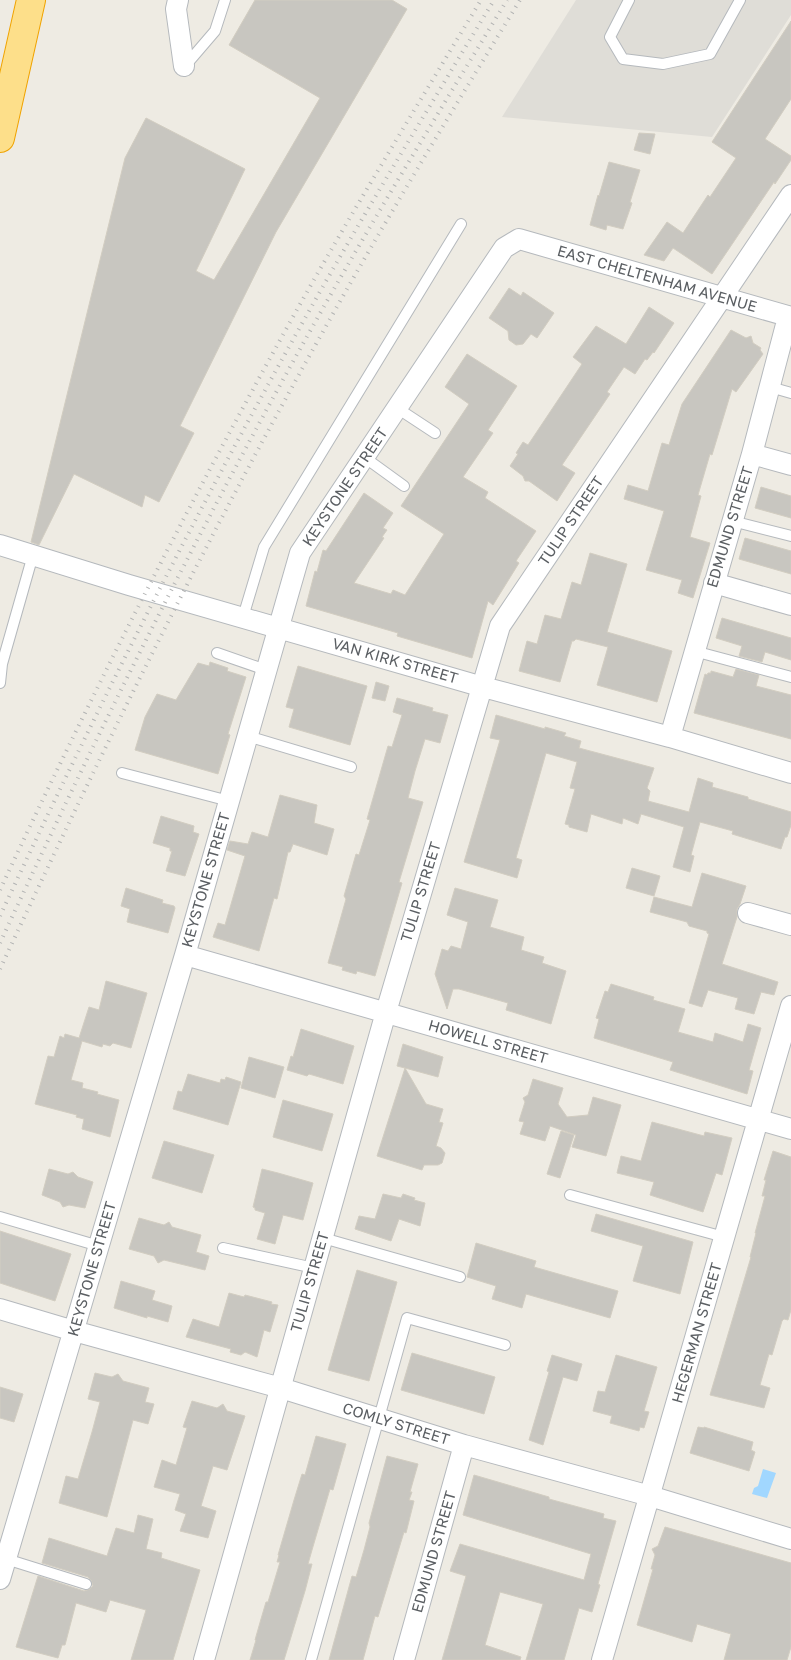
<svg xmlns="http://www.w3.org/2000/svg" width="791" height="1660" font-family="'Golos Text',sans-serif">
<rect width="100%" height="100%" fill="#eeebe3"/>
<path fill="#dfddd7" d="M576 0H791V15L712 137 502 117Z"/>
<path fill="#a1d7ff" d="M763 1469 776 1473 767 1498 752 1494 754 1488 758 1486Z"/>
<path fill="#c8c6c0" stroke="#d2cdc1" d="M255 0H392L407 9 276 232 180 426 194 433 159 502 145 495 142 507 74 474 39 545 31 542 125 158 146 118 245 169 196 271 214 280 320 98 229 45Z
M791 21V99L765 139 791 156V160L775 184 774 182 712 274 673 248 664 261 644 255 667 222 683 233 708 195 710 197 736 158 712 142Z
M639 133 655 134 650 154 634 150Z
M609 162 640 170 630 202 632 203 623 229 607 225 606 230 590 225 598 195 599 196Z
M509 288 521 296 523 292 554 313 537 338 531 334 523 344 516 345 509 340 508 331 489 318Z
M649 307 674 323 654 353 653 352 647 360 645 359 635 374 624 367 607 392 610 394 562 465 575 473 557 501 529 481H525L523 476 510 466 518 454 516 453 523 442 528 445 582 364 573 357 596 326 626 344Z
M731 330 746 338 751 336 753 343 761 348 760 350 763 354 736 392 732 389 712 455 710 454 698 495 701 496 690 537 710 543 693 598 678 593 682 580 646 570 664 511 624 499 628 485 648 491 662 443 669 445 682 404Z
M467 354 517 386 488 430 493 433 463 477 488 492 485 498 536 531 516 561 519 563 493 605 488 601 472 658 397 636 398 633 306 606 315 571 317 572 323 550 326 551 364 493 393 513 383 528 387 530 382 537 384 538 354 583 391 594 393 590 405 595 444 534 401 506 469 404 445 387Z
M761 487 791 496V518L755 508Z
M745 538 791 551V574L739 559Z
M590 553 627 564 607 632 672 651 657 702 597 685 608 647 576 639 574 641H572L560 682 519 671 527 641 537 644 545 615 561 619 572 582 581 585Z
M722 618 791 638V660L765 652 762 662 739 656 742 646 716 638Z
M210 662 228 668 227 671 246 677 228 734 230 735 218 774 135 750 145 717 157 694 176 700 198 663 209 666Z
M298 666 367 686 350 745 289 727 294 709 286 707Z
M736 669 759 675 756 686 791 695V739L694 713 705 674 707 675 708 673H711V671L733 677Z
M376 682 389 686 385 701 372 698Z
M397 698 433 708 432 711 448 715 440 743 425 739 415 771 408 798 423 802 399 882 402 883 375 976 357 971 356 974 342 970 343 967 328 963 346 899 344 896 356 854 359 855 370 820 367 819 388 746 392 747 402 715 393 712Z
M496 715 545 729V727L566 733 564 736 581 741 579 748 654 768 647 788 650 791 648 801 689 812 698 778 713 783 712 787 748 797V799L791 812V825L787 837H785L781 849 732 834 733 831 700 822 691 855 694 856 690 872 673 867 684 827 641 814 638 824 623 818 622 824 591 814 587 832 569 827V825L565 824 575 789 570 788 577 762 546 753 516 858 522 860 517 878 464 862 500 740 490 738Z
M280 795 317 805 314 823 334 829 327 855 293 844 290 852H288L277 899 274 898 259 951 213 937 218 923 225 925 245 856 227 850 230 841 248 844 252 832 268 837Z
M161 816 194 826 193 832 199 834 185 876 166 871 172 851H170V848L153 843Z
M632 868 660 876 654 896 626 888Z
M702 873 746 886 740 904 737 909V917L722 964 778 982 774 995 761 992 754 1014 735 1009 738 998 708 990 702 1007 689 1003 709 934 707 933V931L689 926 687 922 650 912 654 897 692 907Z
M126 888 163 900 162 903 174 906 175 908 168 933 127 922 130 909 121 906Z
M455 888 498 900 490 927 524 937 521 950 544 957 542 963 566 971 551 1024 506 1010 508 1003 459 989H453L447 1009 435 974 442 949 448 951 451 946 461 949 468 922 447 915Z
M106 981 147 993 131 1048 113 1043 110 1046 103 1044 102 1047 82 1041 71 1080 83 1083 82 1088 98 1092 97 1094 119 1100 110 1137 82 1129 84 1119 76 1117 77 1115 35 1104 48 1056 54 1057 60 1036 64 1038 65 1034 79 1038 89 1007 99 1010Z
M611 984 654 997 653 1000 685 1009 678 1032 713 1042 715 1033 743 1042 748 1024 761 1028 749 1070 753 1071 747 1094 670 1070 673 1062 594 1038 599 1019 596 1018 605 991 608 992Z
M301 1029 354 1046 343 1084 309 1074 307 1076 287 1070 291 1056 293 1057Z
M403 1044 443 1057 438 1077 405 1068 426 1104 443 1109 439 1122 443 1123 436 1146 441 1148 445 1153 442 1163 438 1165H424L422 1170 377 1156 405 1068 397 1066Z
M249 1057 284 1067 275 1098 241 1088Z
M188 1074 220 1083 221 1079 225 1080 226 1077 241 1082 228 1125 173 1109 178 1091 182 1092Z
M533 1079 563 1088 558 1104 567 1117 588 1115 593 1097 621 1105 606 1156 572 1147 576 1135 550 1126 545 1141 520 1134 524 1122 519 1121 525 1102 523 1098 528 1095Z
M283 1100 333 1114 322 1151 273 1137Z
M652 1122 704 1136 705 1132 732 1138 722 1175 716 1173 703 1212 650 1195 654 1182 617 1173 621 1156 641 1161Z
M561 1131 574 1135 560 1178 547 1174Z
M164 1141 214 1155 202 1193 152 1178Z
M773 1151 791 1157V1310L788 1320 784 1319 782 1321 772 1355 769 1354 760 1385 770 1388 764 1408 710 1395 751 1257H750L756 1233H755L765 1196H762L766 1180H764Z
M49 1169 68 1174 73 1172 78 1177 93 1182 85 1208 69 1205 63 1207 60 1202 42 1195Z
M262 1169 278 1173 313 1183 303 1220 283 1215 275 1244 257 1239 265 1213 255 1210V1208L253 1207Z
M383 1194 401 1198 403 1194 415 1198 414 1200 425 1203 420 1226 399 1219 391 1241 355 1229 359 1216 375 1219Z
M596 1214 693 1242 680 1294 633 1281 643 1246 591 1231Z
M139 1218 164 1225 169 1222 172 1227 201 1235 196 1252 209 1256 205 1270 164 1260 158 1263 154 1256 129 1249Z
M0 1231 71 1254 55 1301 0 1283Z
M476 1243 536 1261 534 1267 618 1291 610 1318 526 1294 522 1308 492 1299 496 1286 467 1277Z
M357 1270 397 1282 369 1381 328 1370Z
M121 1281 155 1291 152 1300 172 1306 168 1322 147 1316V1318L114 1308Z
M229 1293 244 1297 245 1295 272 1302 271 1304 278 1305 270 1332 264 1330 257 1357 245 1352 241 1355 230 1352 231 1349 186 1337 193 1319 219 1327Z
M412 1353 495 1377 484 1414 401 1390Z
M552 1355 582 1364 577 1381 563 1377 543 1445 529 1440 549 1372 547 1371Z
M616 1355 657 1367 644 1411 649 1412 644 1428 640 1427 639 1431 610 1423 612 1416 593 1411 598 1391 605 1392Z
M95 1373 112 1377 118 1374 123 1381 149 1388 145 1402 154 1404 148 1424 133 1420 107 1517 59 1503 66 1476 78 1479 92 1432 100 1402 88 1399Z
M0 1387 23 1394 14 1422 0 1418Z
M192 1401 217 1408 223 1404 227 1411 245 1416 227 1470 213 1466 201 1506 216 1511 208 1538 180 1531 186 1514 175 1510 180 1494 154 1487 162 1460 176 1465 187 1428 183 1427Z
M698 1427 704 1428V1427L753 1442 751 1450 755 1452 749 1471 690 1453Z
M316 1436 346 1444 333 1490 330 1489 312 1550 308 1564H312L305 1591 284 1660H250L256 1640H255L261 1619 266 1602H268L280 1562H277L279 1555H278L294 1500 302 1474 305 1475Z
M387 1456 418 1464 410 1492H412L409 1500 414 1501 406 1533 404 1532 378 1617 375 1616 363 1660H329L352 1576 356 1577 364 1550 370 1527 369 1523Z
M474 1475 549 1497V1499L604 1514 603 1518 616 1521 598 1584 600 1585 592 1612 579 1608 564 1660H526L543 1604 500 1592 485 1645 521 1657 520 1660H442L466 1576 450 1571 460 1544 584 1580 591 1554 463 1515Z
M138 1515 153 1519 146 1549 162 1553 161 1558 200 1570 173 1660H131L146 1610 110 1600 106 1612 76 1603 65 1645H62L58 1658 16 1647 38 1576 84 1591 90 1589 93 1586 91 1580 88 1577 42 1563 49 1538 107 1556 116 1528 134 1533Z
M665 1527 791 1563V1647L787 1660H724L731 1634 697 1624 692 1642 637 1625 653 1569H651L655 1555 652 1549 658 1546Z"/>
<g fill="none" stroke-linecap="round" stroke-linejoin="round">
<defs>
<path id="lane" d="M629 0 610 37 623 59 663 64 710 54 740 0
M185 66 215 31 225 0
M770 387 791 393
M397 408 435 433
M364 457 404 486
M732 521 791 536
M243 617 264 547 461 224
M694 651 791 677
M217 653 266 670
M0 683 2 664 33 555
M247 736 351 767
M122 773 229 801
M570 1195 724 1237
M0 1217 99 1246
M323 1238 460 1277
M223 1248 314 1268
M6 1559 86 1584
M311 1660 407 1318 505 1345"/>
<path id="street" d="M178 0 176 9 184 66
M752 454 791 465
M0 545 129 585 483 687 670 737 791 773
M714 583 791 605
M670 737 752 454 788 317
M748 913 791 925
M185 955 791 1129
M0 1309 74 1331 281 1388 464 1445 650 1496 791 1539
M0 1579 185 955 300 553 504 248 519 239 791 317
M204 1660 386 1012 500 626 791 195
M404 1660 464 1445
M602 1660 791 1006"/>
<path id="highway" d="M0 138 31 0"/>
</defs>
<use href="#lane" stroke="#b5b9bd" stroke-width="12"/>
<use href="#street" stroke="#b5b9bd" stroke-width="22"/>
<use href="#highway" stroke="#f0a300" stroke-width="30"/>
<use href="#lane" stroke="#fff" stroke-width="10"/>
<use href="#street" stroke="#fff" stroke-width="20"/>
<use href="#highway" stroke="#fddf8a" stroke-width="28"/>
<path stroke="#b2b3b3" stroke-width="4" stroke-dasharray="1 6" stroke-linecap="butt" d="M0 890C91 695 189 503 294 315 354 208 418 104 481 0
M0 916C94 714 195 514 304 320 365 211 430 106 494 0
M0 943C97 733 201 525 314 324 376 214 442 107 507 0
M0 969C101 752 207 537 325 328 387 217 454 108 520 0"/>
</g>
<g text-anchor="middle" stroke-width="4" stroke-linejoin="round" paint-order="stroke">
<g font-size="15" fill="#5b5f63" stroke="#fff">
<text transform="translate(657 279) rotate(16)" y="5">EAST CHELTENHAM AVENUE</text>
<text transform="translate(345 487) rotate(-56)" y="5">KEYSTONE STREET</text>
<text transform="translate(571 521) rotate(-56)" y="5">TULIP STREET</text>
<text transform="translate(730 527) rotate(-73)" y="5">EDMUND STREET</text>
<text transform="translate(395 661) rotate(16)" y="5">VAN KIRK STREET</text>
<text transform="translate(206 880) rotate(-74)" y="5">KEYSTONE STREET</text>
<text transform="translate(421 892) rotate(-73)" y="5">TULIP STREET</text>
<text transform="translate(488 1042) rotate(16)" y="5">HOWELL STREET</text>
<text transform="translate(92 1269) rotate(-74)" y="5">KEYSTONE STREET</text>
<text transform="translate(310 1282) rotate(-74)" y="5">TULIP STREET</text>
<text transform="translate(697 1333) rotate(-74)" y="5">HEGERMAN STREET</text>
<text transform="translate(396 1424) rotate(17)" y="5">COMLY STREET</text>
<text transform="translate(434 1552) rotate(-74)" y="5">EDMUND STREET</text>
</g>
</g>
</svg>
